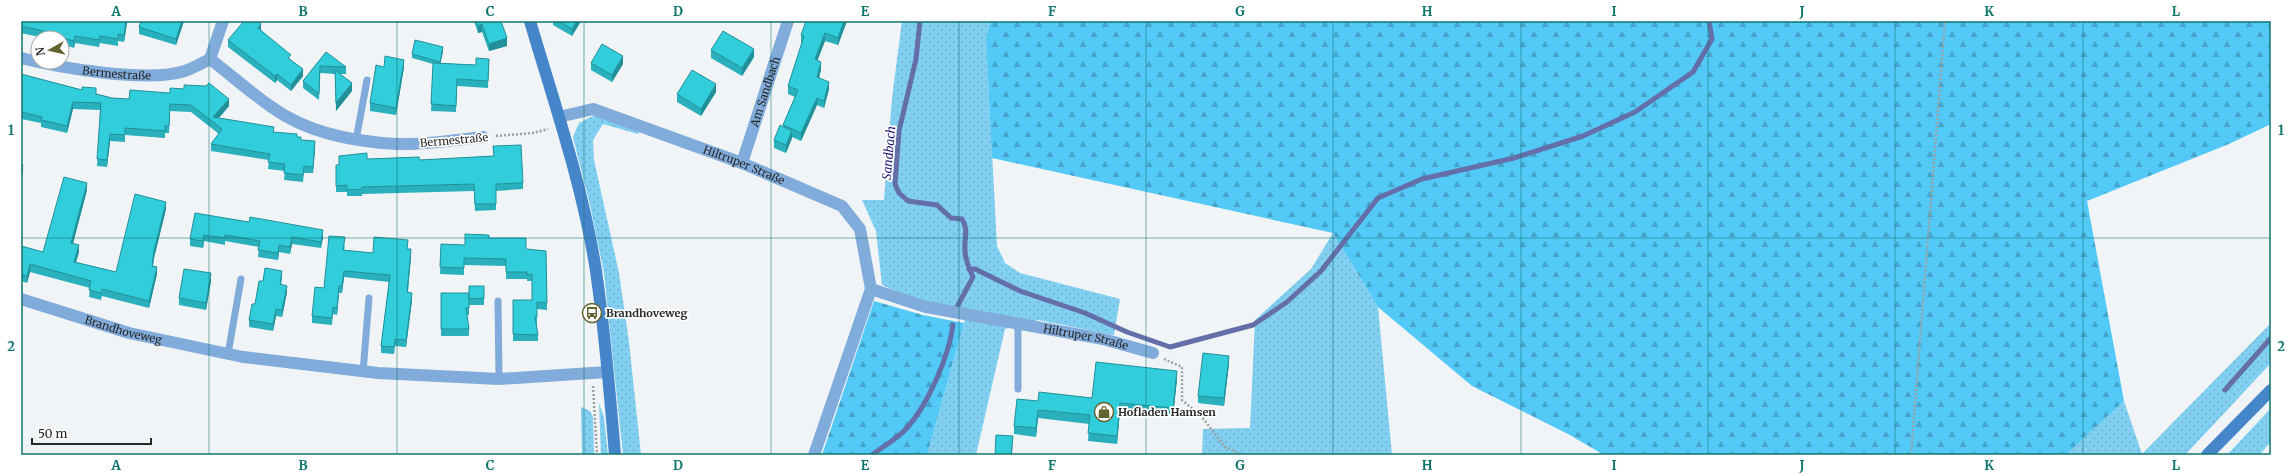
<svg xmlns="http://www.w3.org/2000/svg" width="2292" height="476" font-family="Merriweather,serif">
<defs>
<pattern id="grass-dots" width="8" height="8" patternUnits="userSpaceOnUse"><rect width="8" height="8" fill="#81cff1"/><path d="M2 2h.1M6 6h.1" fill="none" stroke="#6fb2cf" stroke-width="1.8" stroke-linecap="round"/></pattern>
<pattern id="forest-firs" width="22" height="20" patternUnits="userSpaceOnUse"><rect width="22" height="20" fill="#53c9f8"/><path d="M5 1l3.5 6h-7zM16 11l3.5 6h-7z" fill="#45a3c9"/></pattern>
</defs>
<rect width="100%" height="100%" fill="#f0f4f6"/>
<path fill="url(#grass-dots)" d="M902 21H990L986 39 997 246 1005 263 1020 273 1120 299 1114 335 1038 320 1005 329 976 455H927L967 312 927 305 882 285 876 231 862 200H884L892 98Z
M595 115 641 129 638 134 603 124 593 140 594 160 619 273 629 342 641 455H623L604 273 590 205 573 137 579 123Z
M1333 233 1378 307 1392 455H1202L1203 429 1250 428 1255 320 1311 269Z
M2271 323V363L2185 455H2066L2124 401 2142 454Z
M599 403 604 417 608 455H601Z
M581 407 590 411 593 417 594 455H582Z
M2271 408V442L2259 455H2227Z"/>
<path fill="url(#forest-firs)" d="M990 21H2271V124L2229 144 2087 201 2124 401 2066 455H1604L1570 435 1472 386 1378 307 1333 233 992 158 986 39Z
M874 301 923 315 964 323 927 455H822Z"/>
<g fill="none" stroke-linecap="round" stroke-linejoin="round">
<path stroke="#646ea8" stroke-width="5" d="M920 21 916 59 899 131 895 184 899 193 908 201 937 205 951 218 962 219C969 230 964 238 965 250 965 260 969 268 973 277L957 307
M969 269H975L1020 291 1085 313 1127 332 1170 347 1253 325 1287 302 1321 271 1378 198 1422 179 1514 158 1583 136 1635 112 1693 72 1712 39 1709 21
M2225 390 2271 338
M872 455C882 447 897 439 906 429 928 405 949 356 953 325"/>
<path stroke="#9da0a1" stroke-width="2.5" stroke-dasharray="2 2" stroke-linecap="butt" d="M496 136 533 133 548 129
M1164 359 1182 367V400L1202 417 1225 447 1243 455
M593 386 597 455
M1911 455 1945 21"/>
<path stroke="#81abda" stroke-width="7" d="M356 140 367 80
M498 301 499 379
M228 354 241 279
M363 372 369 298
M1018 389V324"/>
<g stroke="#81abda" stroke-width="12">
<path id="s1" d="M21 58C61 68 147 83 185 71 194 68 202 63 210 59L223 21"/>
<path d="M210 59C231 75 251 93 273 108 308 133 356 142 398 144 426 145 455 140 483 137"/>
<path id="s2" d="M559 117 593 109 742 163 842 206 860 229 871 289"/>
<path id="s3" d="M742 163 788 21"/>
<path id="s4" d="M21 299 129 333 243 357 378 373 499 379 607 372"/>
<path id="s5" d="M814 455 871 289 926 307 1103 339 1153 353"/>
</g>
<path stroke="#4586cb" stroke-width="12" d="M530 21C554 103 583 186 596 271 605 332 610 394 615 455
M2207 455 2271 390"/>
</g>
<path fill="#2ab0bc" d="M21 21H127V23L124 42 118 41V46L100 43 99 47 75 43 74 48 62 44V38H44L21 33Z
M184 21 176 45 139 34V27Z
M474 21H501L507 46 489 51 482 32 478 33Z
M553 21H581L572 36 553 25Z
M847 21 838 45 825 41 817 60 821 70 819 78 829 89 824 108 817 105 801 141 792 137V138L786 153 774 148V140L783 127V125L795 97 788 94V86L802 43H801V35Z
M261 30 291 60 303 76 291 91 277 80 275 83 228 47V40Z
M711 50 754 57 742 76 711 58Z
M443 51 440 63 476 65 489 59 488 88 457 86 456 112 431 111 433 64 412 58V54Z
M326 52 346 67V74H339L352 91 336 111 335 74 320 73 319 100 303 88V81Z
M591 63 623 64 612 82 591 70Z
M384 67H404L396 115 370 111V103Z
M21 74 112 98 229 106 219 118 274 132 297 137 301 140 315 148 313 173H304L303 182 284 180 285 171 268 169 269 160 211 151V144L219 134 191 112 170 111 169 133H165V138L125 135V142L110 141 107 167 97 166 100 110 73 109 67 133 41 127V123L21 119Z
M716 92 701 116 677 102V94Z
M493 146 523 183V189L496 191V210L475 211 474 191 362 194V196H347V192H336V165L367 159 420 160 494 156Z
M87 190 73 244 79 252 76 262 116 272 166 209 154 258 153 266 157 274 149 308 102 296 101 300 89 297 90 288 30 272 27 283 21 281V246L43 252Z
M195 213 323 237 321 248 292 244 290 254 279 252 278 260 258 257 259 247 225 241V245L204 241 203 248 190 246V239Z
M489 238 526 249 546 251 547 310 537 309V324H536L538 335V341H513V300H532V281H527V279H506V266L464 265V275L440 274 441 244 465 245Z
M345 244 344 251 373 253 408 249 411 256 408 292 412 300 406 347 395 346 394 354 381 353V346L389 282 344 277 342 293H339L337 315 333 314 332 325 312 323V316L324 288Z
M282 277 281 284 287 292 282 317 276 316 273 331 249 327V320L263 281Z
M211 281 206 310 179 305V298Z
M484 286V305H469V300V315H467L469 329V336H441V293H469Z
M1229 363 1224 406 1198 403V396Z
M1177 379 1173 416 1120 411 1117 444 1088 441 1089 424 1038 418 1036 437 1014 434V426L1038 401 1092 398Z"/>
<path fill="#229099" d="M126 21H127V23L124 42V35Z
M182 21H184L176 45V39Z
M577 21H581L572 36V29Z
M844 21H847L838 45V38Z
M261 24V31L258 28Z
M482 24V32L478 33V26Z
M825 33V41L815 67V59Z
M75 36V43L74 48V41Z
M507 38V46L489 51V44Z
M443 47V51L440 66V62Z
M754 49V57L742 76V68Z
M623 56V64L612 82V75Z
M404 60V67L396 115V108Z
M821 62V70L817 85V77Z
M303 69V76L291 91V85Z
M277 74V80L275 83V76Z
M829 82V89L824 108V101Z
M352 83V91L336 111V103Z
M716 84V92L701 116V109Z
M817 98V105L801 141V133Z
M229 99V106L214 123 213 117Z
M73 102V109L67 133V126Z
M792 131V138L786 153V145Z
M110 134V141L107 167V160Z
M315 141V148L313 173V167Z
M23 165V172L21 179V172Z
M87 183V190L71 250V243Z
M166 202V209L154 258 152 273V266L154 251Z
M323 230V237L321 248V242Z
M204 235V241L203 248V241Z
M292 237V244L290 254V247Z
M79 245V252L74 269V262Z
M279 245V252L278 260V253Z
M411 249V256L407 299V292Z
M30 264V272L27 283V276Z
M157 267V274L149 308V301Z
M282 271V277L280 291V284Z
M344 271V277L342 293V286Z
M211 273V281L206 310V303Z
M287 286V292L282 317V310Z
M339 286V293L337 315V308Z
M412 293V300L406 347V340Z
M276 309V316L273 331V324Z
M1229 356V363L1224 406V398Z
M1177 371V379L1173 416V408Z
M1120 403V411L1117 444V436Z
M1038 410V418L1036 437V428Z
M1013 436 1012 455H1011Z"/>
<path fill="#31cddb" stroke="#229099" d="M21 21H126L124 35 118 34V39L100 36 99 40 75 36 74 41 44 33V31L21 26Z
M141 21H182L176 39 139 27Z
M244 21H256L261 24 258 28 291 55 288 58 303 69 291 85 277 74 275 76 228 40Z
M476 21H501L507 38 489 44 482 24 478 26Z
M559 21H577L572 29Z
M806 21H844L838 38 825 33 815 59 821 62 817 77 829 82 824 101 817 98 801 133 783 125 798 90 788 86 804 36 801 35Z
M723 31 754 49 742 68 711 50Z
M415 40 443 47 440 62 412 54Z
M602 44 623 56 612 75 591 63Z
M326 52 346 67 320 66 319 94 303 81Z
M385 56 404 60 396 108 370 103 376 65 384 67Z
M476 58 489 59 488 81 457 79 456 106 431 104 433 63 476 65Z
M335 70 352 83 336 103Z
M692 70 716 84 701 109 677 94Z
M21 74 82 90V87L96 88V94L112 98 129 99 130 90 170 93V88L184 89V85L206 86 209 83 229 99 213 117 274 127 273 132 297 134V137H301V140L315 141 313 167 304 166 303 175 284 173 285 164 268 162 270 154 211 144 222 129 191 105 170 104 169 126H165V131L125 128V135L110 134 107 160 97 159 101 103 73 102 67 126 41 120 42 117 21 112Z
M780 125 792 131 786 145 774 140Z
M521 145 523 183 496 184V204H475L474 184 362 187V189L347 190V185L336 186V165H339V156L367 153V159L419 157 420 160 494 156 493 146Z
M21 165H23L21 172Z
M64 177 87 183 71 243 79 245 74 262 116 272 135 194 166 202 154 251 152 266 157 267 149 301 102 289 101 293 89 290 91 281 30 264 27 276 21 274V246L43 252Z
M195 213 249 222 250 217 323 230 321 242 292 237 290 247 279 245 278 253 258 250 260 241 225 235V238L204 235 203 241 190 239Z
M465 234 489 235V238H526V249L546 251 547 303 537 302V317H535L538 335 513 334V300H532V274L527 275V272H506V259L464 258V268L440 267 441 244 465 245Z
M329 236 345 237 343 250 373 253 374 237 408 240 407 249H411L407 292 412 293 406 340 395 339 394 347 381 346 390 275 344 271 342 286H339L337 308 333 307 332 318 312 316 315 287 324 288Z
M265 268 282 271 280 284 287 286 282 310 276 309 273 324 249 320 252 304H255L259 281H263Z
M184 269 211 273 206 303 179 298Z
M469 286H484V298L469 299Z
M441 293H469V308H466L469 329H441Z
M1203 353 1229 356 1224 398 1198 396Z
M1096 362 1177 371 1173 408 1120 403 1117 436 1088 433 1090 415 1038 410 1036 428 1014 426 1017 399 1038 401 1039 392 1092 398Z
M996 435 1013 436 1011 455H995Z"/>
<path fill="none" stroke="#0f766e" stroke-width="1" stroke-opacity="0.55" d="M209 21V455M397 21V455M584 21V455M771 21V455M959 21V455M1146 21V455M1333 21V455M1521 21V455M1708 21V455M1895 21V455M2083 21V455M21 238H2271"/>
<defs>
<symbol id="bus-ring" viewBox="-11 -11 22 22"><circle r="9.5" fill="#fff" stroke="#646431" stroke-width="1.5"/><path d="M-5-6H5V4H4V6H2V4H-2V6H-4V4H-5ZM-3.5-4V0h7V-4ZM-3.5 1.2v1.5H-2V1.2ZM2 1.2v1.5H3.5V1.2Z" fill="#646431"/></symbol>
<symbol id="shop-ring" viewBox="-11 -11 22 22"><circle r="9.5" fill="#fff" stroke="#646431" stroke-width="1.5"/><path d="M-5-2.5h2.3a2.7 3.5 0 0 1 5.4 0H5L5.5 6h-11ZM-1.5-2.5h3a1.5 2.3 0 0 0-3 0Z" fill="#646431"/></symbol>
</defs>
<g fill-rule="evenodd">
<use href="#bus-ring" x="581" y="302" width="22" height="22"/>
<use href="#shop-ring" x="1093" y="401" width="22" height="22"/>
</g>
<g text-anchor="middle" stroke-width="3.5" stroke-linejoin="round" paint-order="stroke">
<g font-size="11" fill="#262828" stroke="#fff">
<text dy="4" stroke="none"><textPath href="#s1" startOffset="97">Bermestraße</textPath></text>
<text dy="4" stroke="none"><textPath href="#s3" startOffset="75">Am Sandbach</textPath></text>
<text transform="translate(454 140) rotate(-5)" y="4">Bermestraße</text>
<text dy="4" stroke="none"><textPath href="#s2" startOffset="196">Hiltruper Straße</textPath></text>
<text dy="4" stroke="none"><textPath href="#s4" startOffset="107">Brandhoveweg</textPath></text>
<text dy="4" stroke="none"><textPath href="#s5" startOffset="396">Hiltruper Straße</textPath></text>
</g>
<g font-size="11" font-weight="bold" fill="#262828" stroke="#fff" text-anchor="start">
<text x="606" y="317">Brandhoveweg</text>
<text x="1118" y="416">Hofladen Hamsen</text>
</g>
<g font-size="12" font-style="italic" fill="#1e1576" stroke="#fff">
<text transform="translate(889 153) rotate(-85)" y="4">Sandbach</text>
</g>
</g>
<rect width="2292" height="476" fill="none" stroke="#ffffff" stroke-width="44"/>
<g transform="translate(50 50) rotate(262)"><circle r="19" fill="#ffffff" stroke="#a8a9a9"/>
<path d="M0-3L7 15L0 10L-7 15Z" fill="#646431"/>
<text y="-6" font-size="11" font-weight="bold" text-anchor="middle" fill="#262828">N</text>
</g>
<path d="M32 438v6h119v-6" fill="none" stroke="#262828" stroke-width="2"/>
<text x="38" y="438" font-size="12" fill="#262828" stroke="#ffffff" stroke-width="3" paint-order="stroke">50 m</text>
<rect x="22" y="22" width="2248" height="432" fill="none" stroke="#0f766e" stroke-width="1.5"/>
<g font-size="13" text-anchor="middle" font-weight="bold" fill="#0f766e">
<text x="116" y="16">A</text>
<text x="303" y="16">B</text>
<text x="490" y="16">C</text>
<text x="678" y="16">D</text>
<text x="865" y="16">E</text>
<text x="1052" y="16">F</text>
<text x="1240" y="16">G</text>
<text x="1427" y="16">H</text>
<text x="1614" y="16">I</text>
<text x="1802" y="16">J</text>
<text x="1989" y="16">K</text>
<text x="2176" y="16">L</text>
<text x="11" y="135">1</text>
<text x="2281" y="135">1</text>
<text x="11" y="351">2</text>
<text x="2281" y="351">2</text>
<text x="116" y="470">A</text>
<text x="303" y="470">B</text>
<text x="490" y="470">C</text>
<text x="678" y="470">D</text>
<text x="865" y="470">E</text>
<text x="1052" y="470">F</text>
<text x="1240" y="470">G</text>
<text x="1427" y="470">H</text>
<text x="1614" y="470">I</text>
<text x="1802" y="470">J</text>
<text x="1989" y="470">K</text>
<text x="2176" y="470">L</text>
</g>
</svg>
